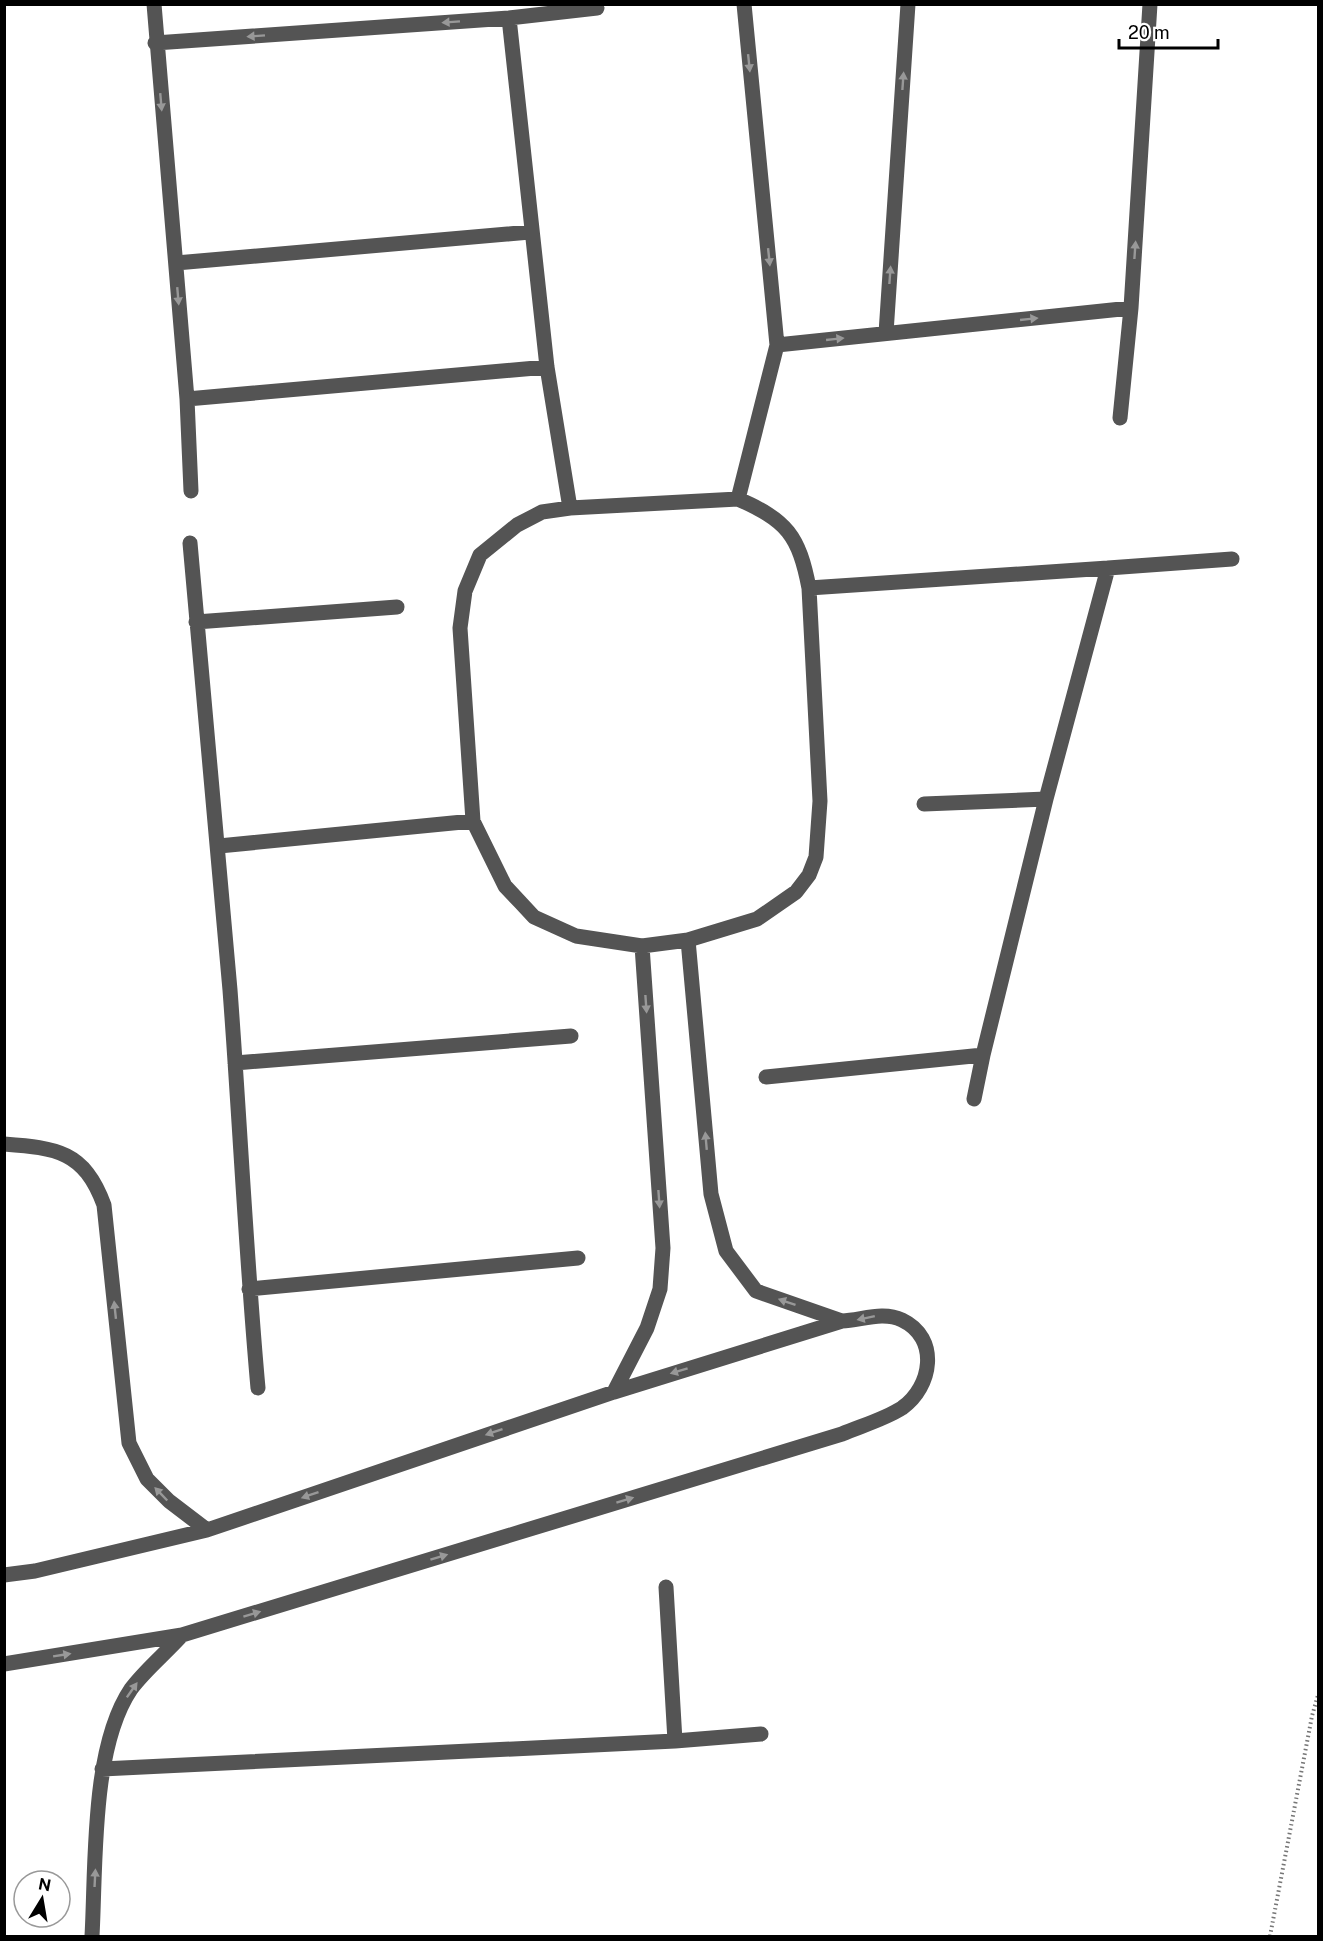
<svg xmlns="http://www.w3.org/2000/svg" width="1323" height="1941" font-family="'Public Sans',sans-serif">
<rect width="100%" height="100%" fill="#fff"/>
<g fill="none" stroke-linecap="round" stroke-linejoin="round">
<path stroke="#767676" stroke-width="4" stroke-dasharray="1.5 3" stroke-linecap="butt" d="M1270 1936 1312 1716 1318 1695"/>
<path stroke="#545454" stroke-width="15" d="M154 4 187 399 191 491
M509 18 547 367 570 508
M155 43 509 18 597 8
M176 263 530 232
M886 333 908 4
M777 345 1131 308
M187 399 547 367
M1120 418 1131 308 1150 4
M738 499C787 520 799 536 809 588L820 801 816 857 809 875 796 892 757 919 688 940 642 946 576 936 534 917 521 903 505 886 473 821 460 628 465 591 480 555 517 525 542 512 570 508Z
M738 499 777 345 744 4
M190 543C202 692 218 841 230 990 240 1123 246 1256 258 1388
M809 588 1108 568
M196 622 397 607
M924 804 1046 799
M219 846 473 821
M688 940 711 1194 726 1251 756 1291 842 1321
M235 1063 571 1036
M766 1077 983 1055 1046 799 1108 568 1232 559
M974 1099 983 1055
M4 1144C57 1148 84 1151 104 1205L129 1443 147 1479 169 1501 207 1530
M249 1289 578 1258
M614 1392 647 1328 660 1289 663 1248 642 946
M4 1575 35 1571 207 1530 614 1392 842 1321C862 1320 883 1311 902 1320 940 1338 932 1387 902 1408 885 1419 861 1426 842 1434L182 1635 4 1664
M666 1587 675 1741
M102 1769 675 1741 761 1734
M92 1936C96 1865 91 1748 131 1689 145 1670 166 1653 182 1635"/>
</g>
<defs><path id="oneway-solid" d="M-6-.8H1V-3.2L6.5 0L1 3.2V.8H-6Z" transform="scale(1.5)"/></defs>
<g fill="#989898">
<use href="#oneway-solid" transform="translate(451 22) rotate(176)"/>
<use href="#oneway-solid" transform="translate(256 36) rotate(176)"/>
<use href="#oneway-solid" transform="translate(749 63) rotate(84)"/>
<use href="#oneway-solid" transform="translate(903 81) rotate(-86)"/>
<use href="#oneway-solid" transform="translate(161 102) rotate(85)"/>
<use href="#oneway-solid" transform="translate(1135 250) rotate(-86)"/>
<use href="#oneway-solid" transform="translate(769 257) rotate(84)"/>
<use href="#oneway-solid" transform="translate(890 275) rotate(-86)"/>
<use href="#oneway-solid" transform="translate(178 296) rotate(85)"/>
<use href="#oneway-solid" transform="translate(1029 319) rotate(-6)"/>
<use href="#oneway-solid" transform="translate(835 339) rotate(-6)"/>
<use href="#oneway-solid" transform="translate(646 1004) rotate(86)"/>
<use href="#oneway-solid" transform="translate(706 1141) rotate(-95)"/>
<use href="#oneway-solid" transform="translate(659 1199) rotate(86)"/>
<use href="#oneway-solid" transform="translate(787 1302) rotate(-161)"/>
<use href="#oneway-solid" transform="translate(115 1310) rotate(-96)"/>
<use href="#oneway-solid" transform="translate(866 1318) rotate(168)"/>
<use href="#oneway-solid" transform="translate(679 1371) rotate(163)"/>
<use href="#oneway-solid" transform="translate(494 1432) rotate(161)"/>
<use href="#oneway-solid" transform="translate(161 1494) rotate(-134)"/>
<use href="#oneway-solid" transform="translate(310 1495) rotate(161)"/>
<use href="#oneway-solid" transform="translate(625 1500) rotate(-17)"/>
<use href="#oneway-solid" transform="translate(439 1557) rotate(-17)"/>
<use href="#oneway-solid" transform="translate(252 1614) rotate(-17)"/>
<use href="#oneway-solid" transform="translate(62 1655) rotate(-9)"/>
<use href="#oneway-solid" transform="translate(132 1690) rotate(-55)"/>
<use href="#oneway-solid" transform="translate(95 1878) rotate(-87)"/>
</g>
<rect width="1323" height="1941" fill="none" stroke="#000000" stroke-width="12"/>
<g transform="translate(42 1899) rotate(11)"><circle r="28" fill="#ffffff" stroke="#999999" stroke-width="1.5"/>
<path d="M0-4.5L10 22L0 15L-10 22Z" fill="#000000"/>
<text y="-9" font-size="16" font-weight="bold" text-anchor="middle" fill="#000000">N</text>
</g>
<path d="M1119 39v9h99v-9" fill="none" stroke="#000000" stroke-width="3"/>
<text x="1128" y="39" font-size="18" fill="#000000" stroke="#ffffff" stroke-width="4.5" paint-order="stroke">20 m</text>
</svg>
